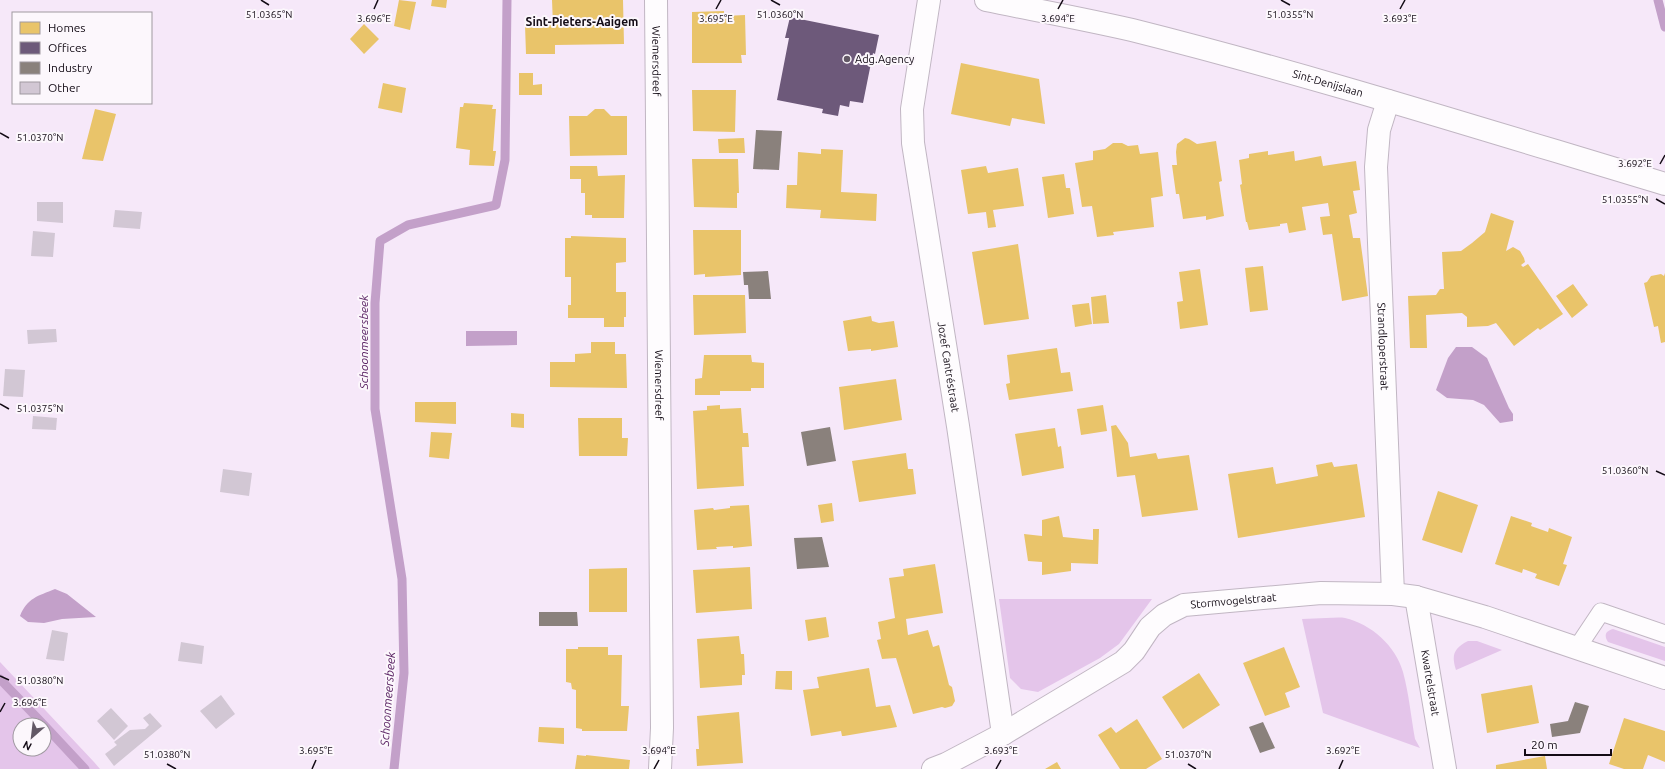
<svg xmlns="http://www.w3.org/2000/svg" width="1665" height="769" font-family="Ubuntu,sans-serif">
<rect width="100%" height="100%" fill="#f6e8f9"/>
<path fill="#e4c5ea" fill-rule="evenodd" d="M999 599H1152L1119 644 1100 658 1038 692 1021 689 1010 678Z
M1326 618C1332 618 1339 617 1345 618 1371 624 1396 646 1403 672 1409 694 1411 717 1415 739L1420 748 1323 713 1302 619Z
M1613 629 1665 647V661L1608 642C1604 636 1605 631 1613 629Z
M1468 641H1477L1502 650 1456 670C1451 655 1454 648 1468 641Z
M0 662 94 762 100 769H0ZM20 725H44V749H20Z"/>
<path fill="#c3a0c9" d="M466 331H517V345L466 346Z
M1456 347H1472L1487 358 1509 408 1513 414V421L1500 423 1484 405 1473 400 1447 398 1436 390 1448 358Z
M55 589 67 594 96 617 62 619 44 623 28 622 20 616C27 598 38 596 55 589Z"/>
<path fill="#e9c46a" d="M399 0 416 2 410 30 394 26Z
M432 0H447L446 8 431 6Z
M552 0H623L624 44 555 45V54H526L525 25H553Z
M724 11V16L745 15 746 55H741L742 63H692V12Z
M364 24 379 39 364 54 350 39Z
M961 63 1039 79 1045 124 1012 118 1010 126 951 114Z
M519 73H533V85L542 84V95H519Z
M383 83 406 88 402 113 378 108Z
M692 90H736L735 132 693 131Z
M464 103 493 105 492 109H496L493 151H496L494 166 469 165 470 150 456 148 460 107H463Z
M95 109 116 114 103 161 82 159Z
M595 109H604L611 116H627V155L570 156 569 116H587Z
M744 138 745 153H719L718 139Z
M1185 138 1189 139 1197 144 1216 141 1222 181 1219 182 1224 216 1206 220V216L1183 219 1179 194H1176L1172 165H1177L1176 152 1177 144Z
M1113 143H1122L1128 146 1138 145 1140 154 1158 152 1163 196 1151 198 1154 227 1113 232 1114 235 1097 237 1092 206 1082 207 1075 163 1093 160V151L1105 149Z
M821 149 843 150 841 192 877 194 876 221 820 218 821 210 786 208 787 185H797L798 152 821 154Z
M1268 151V155L1294 151 1295 161 1321 156 1323 166 1356 161 1360 190 1353 191 1357 213 1349 215 1353 238H1360L1368 296 1342 301 1332 234 1323 235 1320 217 1330 216 1328 203 1302 207 1306 230 1289 233 1287 223 1280 224V226L1249 230 1247 222H1246L1240 185 1242 184 1239 160 1249 158V154Z
M692 159H738L739 193H737V208L694 207Z
M570 166H597L598 176 625 175 624 218H592V215H585V193H581V179H570Z
M986 166 988 173 1018 168 1024 206 993 210 996 227 988 228 986 212 968 214 961 170Z
M1064 174 1066 188H1070L1074 214 1048 218 1042 177Z
M1491 213 1514 221 1506 251 1513 247 1520 251 1524 258 1525 262 1521 265 1523 267 1528 264 1563 314 1540 330 1538 328 1514 346 1496 323 1488 326 1467 327V317L1462 313 1426 315 1427 348H1410L1408 296 1436 295 1440 289H1444L1442 252 1461 251 1472 243 1485 232Z
M693 230H741V275L705 277V274L694 275Z
M571 236 626 238V262L616 263V292H626V317H624V327H604V318H568V305H571V277H565V238H571Z
M1018 244 1029 319 984 325 972 252Z
M1263 266 1268 310 1250 312 1245 268Z
M1200 269 1208 325 1180 329 1177 302 1183 301 1179 272Z
M1665 273V342L1661 343 1658 326 1654 327 1644 283 1647 282 1651 276 1661 274 1664 276Z
M1573 284 1588 305 1572 318 1556 296Z
M693 295H745L746 333 694 335Z
M1106 295 1109 323 1093 324 1091 297Z
M1089 303 1092 324 1075 327 1072 305Z
M871 316 872 321 879 323 894 321 898 347 871 351V349L848 351 843 321Z
M591 342H615V354H626L627 388 550 387V362H575V354L591 353Z
M1057 348 1061 373 1070 372 1073 391 1009 400 1006 384 1010 383 1007 355Z
M704 355H751L752 362 764 363V388H751V391H720V395H695V379L702 378Z
M896 379 902 420 844 430 839 387Z
M415 402H456V424L415 422Z
M720 405V409L741 408 743 433H748L749 447H742L744 486 697 489 693 411 707 410V406Z
M1103 405 1107 431 1081 435 1077 409Z
M511 413 524 414V428L511 427Z
M578 418H622V438H628L627 456H579Z
M1116 425 1128 443 1130 457 1156 453 1158 459 1189 455 1198 510 1142 517 1135 475 1117 477 1111 426Z
M1055 428 1058 447 1061 446 1064 468 1022 476 1015 434Z
M431 432 452 433 449 459 429 457Z
M906 453 908 469H913L916 494 859 502 852 461Z
M1332 462 1334 467 1357 464 1365 517 1238 538 1228 474 1273 467 1276 484 1318 476 1316 465Z
M1438 491 1478 505 1462 553 1422 540Z
M832 503 834 521 821 523 818 505Z
M749 505 752 546 733 548V546L716 547 717 549 697 550 694 510 713 508 714 510 730 508V506Z
M1059 516 1063 537 1093 540V529H1099L1098 564 1071 563V571L1042 575V562L1028 561 1024 534 1042 536V520Z
M1511 516 1532 523 1531 526 1548 532 1549 528 1572 537 1563 564 1567 565 1559 586 1535 578 1537 574 1523 569 1522 573 1495 564Z
M935 564 943 613 906 619 908 635 928 630 933 647 939 645 949 685 952 687 955 701 952 706 945 708 942 707 913 714 896 658 882 659 877 640 881 639 878 622 895 618 889 578 904 576 903 569Z
M750 567 752 609 696 613 693 570Z
M627 568V612H589V569Z
M826 617 829 637 808 641 805 620Z
M739 636 741 654H744L745 675H742V685L700 688 697 639Z
M578 647H608V655H622L621 706H629L627 731H582V729L576 728V690L572 689 571 683 566 682V649H578Z
M1284 647 1300 687 1285 693 1290 707 1265 716 1243 663Z
M869 668 876 707 890 705 897 727 844 736H842L841 731 811 736 803 690 819 688 817 677Z
M776 671H792V690L775 689Z
M1199 673 1220 705 1183 729 1162 697Z
M1532 685 1539 723 1487 733 1481 694Z
M739 712 743 763 697 766 696 749H699L697 716Z
M1624 718 1665 731V762L1648 755 1643 769H1624L1609 764Z
M1137 719 1162 759 1146 769H1120L1098 735 1111 727 1116 733Z
M539 727 564 728V744L538 742Z
M577 755 586 756V755L630 760 629 769H575Z
M1545 756 1547 769H1496V765Z
M1057 762 1061 769H1045Z"/>
<path fill="#6d597a" d="M790 17 879 35 875 54 873 53 863 103 850 101 849 107 840 105 838 116 822 113 823 109 777 100 789 38H785Z"/>
<path fill="#8a817c" d="M756 130 782 131 779 170 753 169Z
M768 271 771 299H749L748 285H744L743 272Z
M830 427 836 461 807 466 801 432Z
M822 537 829 567 797 569 794 538Z
M539 612H577L578 626H539Z
M1575 702 1589 706 1580 733 1552 737 1550 724 1568 721Z
M1263 722 1275 748 1260 753 1249 727Z"/>
<g fill="none" stroke-linecap="round" stroke-linejoin="round">
<path stroke="#c3a0c9" stroke-width="9" d="M1658 0 1665 27
M0 679 44 725
M44 725 85 769
M394 769 404 673 402 579 375 409V303L380 241 408 225 496 205 505 160 507 0"/>
</g>
<path fill="#d2c7d4" d="M37 202H63V223L37 221Z
M115 210 142 212 140 229 113 227Z
M33 231 55 233 53 257 31 256Z
M56 329 57 342 28 344 27 330Z
M5 369 25 370 23 397 3 396Z
M33 416 57 418 56 430 32 429Z
M223 469 252 473 249 496 220 492Z
M52 630 68 633 64 661 46 659Z
M181 642 204 646 202 664 178 661Z
M221 695 235 714 216 729 200 711Z
M111 708 128 726 114 740 97 721Z
M150 713 162 726 114 766 105 754 117 745 114 742 130 730 145 729 149 725 143 718Z"/>
<g fill="none" stroke-linecap="round" stroke-linejoin="round">
<defs>
<path id="lane" d="M1577 648 1601 612 1665 634"/>
<g id="street">
<path id="s1" d="M656 0 662 728 660 769"/>
<path id="s2" d="M929 0 912 109 913 143 958 426 1003 734"/>
<path id="s3" d="M1388 101 1379 130 1376 167 1393 594"/>
<path id="s4" d="M1416 597 1445 769"/>
<path id="s5" d="M933 769 946 764 1003 734 1123 662 1134 651 1150 627 1164 615 1184 605 1321 593 1393 594 1416 597 1485 617 1665 678"/>
</g>
<g id="secondary">
<path id="s6" d="M986 0C1035 10 1084 19 1132 30 1311 75 1488 131 1665 184"/>
</g>
</defs>
<use href="#lane" stroke="#c1b6c3" stroke-width="19"/>
<use href="#street" stroke="#c1b6c3" stroke-width="24"/>
<use href="#secondary" stroke="#c1b6c3" stroke-width="24"/>
<use href="#lane" stroke="#fefcfe" stroke-width="17"/>
<use href="#street" stroke="#fefcfe" stroke-width="22"/>
<use href="#secondary" stroke="#fefcfe" stroke-width="22"/>
</g>
<path fill="none" stroke="#130b15" stroke-width="1.5" d="M261 0 269 5M771 0 780 5M1281 0 1290 5M374 9 378 0M716 9 721 0M1058 9 1063 0M1400 9 1405 0M0 133 9 138M1660 164 1665 155M1656 199 1665 204M0 404 9 409M1656 471 1665 475M0 676 9 680M0 712 5 703M167 764 176 769M1188 764 1196 769M312 769 316 760M654 769 659 760M996 769 1001 760M1339 769 1343 760"/>
<circle fill="#625865" stroke="#fcf7fc" stroke-width="1.5" cx="847" cy="59" r="4"/>
<g text-anchor="middle" stroke-width="4" stroke-linejoin="round" paint-order="stroke">
<g font-size="11" fill="#130b15" stroke="#fcf7fc" text-anchor="start">
<text x="855" y="63">Adg.Agency</text>
</g>
<g font-size="11" fill="#130b15" stroke="#fcf7fc">
<text dy="4" stroke="none"><textPath href="#s1" startOffset="61">Wiemersdreef</textPath></text>
<text dy="4" stroke="none"><textPath href="#s6" startOffset="352">Sint-Denijslaan</textPath></text>
<text dy="4" stroke="none"><textPath href="#s3" startOffset="247">Strandloperstraat</textPath></text>
<text dy="4" stroke="none"><textPath href="#s2" startOffset="371">Jozef Cantréstraat</textPath></text>
<text dy="4" stroke="none"><textPath href="#s1" startOffset="385">Wiemersdreef</textPath></text>
<text dy="4" stroke="none"><textPath href="#s5" startOffset="353">Stormvogelstraat</textPath></text>
<text dy="4" stroke="none"><textPath href="#s4" startOffset="87">Kwartelstraat</textPath></text>
</g>
<g font-size="12" font-weight="bold" fill="#130b15" stroke="#fcf7fc">
<text x="582" y="26">Sint-Pieters-Aaigem</text>
</g>
<g font-size="12" font-style="italic" fill="#592263" stroke="#fcf7fc">
<text transform="translate(364 342) rotate(-90)" y="4">Schoonmeersbeek</text>
<text transform="translate(388 699) rotate(-86)" y="4">Schoonmeersbeek</text>
</g>
</g>
<g font-size="10" text-anchor="middle" fill="#130b15" stroke="#fcf7fc" stroke-width="4" stroke-linejoin="round" paint-order="stroke">
<text x="269" y="18">51.0365°N</text>
<text x="780" y="18">51.0360°N</text>
<text x="1290" y="18">51.0355°N</text>
<text x="374" y="22">3.696°E</text>
<text x="716" y="22">3.695°E</text>
<text x="1058" y="22">3.694°E</text>
<text x="1400" y="22">3.693°E</text>
<text x="40" y="141">51.0370°N</text>
<text x="1635" y="167">3.692°E</text>
<text x="1625" y="203">51.0355°N</text>
<text x="40" y="412">51.0375°N</text>
<text x="1625" y="474">51.0360°N</text>
<text x="40" y="684">51.0380°N</text>
<text x="30" y="706">3.696°E</text>
<text x="316" y="754">3.695°E</text>
<text x="659" y="754">3.694°E</text>
<text x="1001" y="754">3.693°E</text>
<text x="1343" y="754">3.692°E</text>
<text x="167" y="758">51.0380°N</text>
<text x="1188" y="758">51.0370°N</text>
</g>
<rect x="12" y="12" width="140" height="92" fill="#fcf7fc" stroke="#9f99a0"/>
<rect x="20" y="22" width="20" height="12" fill="#e9c46a" stroke="#9f99a0"/>
<text x="48" y="32" font-size="12" fill="#130b15">Homes</text>
<rect x="20" y="42" width="20" height="12" fill="#6d597a" stroke="#9f99a0"/>
<text x="48" y="52" font-size="12" fill="#130b15">Offices</text>
<rect x="20" y="62" width="20" height="12" fill="#8a817c" stroke="#9f99a0"/>
<text x="48" y="72" font-size="12" fill="#130b15">Industry</text>
<rect x="20" y="82" width="20" height="12" fill="#d2c7d4" stroke="#9f99a0"/>
<text x="48" y="92" font-size="12" fill="#130b15">Other</text>
<g transform="translate(32 737) rotate(208)"><circle r="19" fill="#fcf7fc" stroke="#9f99a0"/>
<path d="M0-3L7 15L0 10L-7 15Z" fill="#625865"/>
<text y="-6" font-size="11" font-weight="bold" text-anchor="middle" fill="#130b15">N</text>
</g>
<path d="M1525 749v6h86v-6" fill="none" stroke="#130b15" stroke-width="2"/>
<text x="1531" y="749" font-size="12" fill="#130b15" stroke="#fcf7fc" stroke-width="3" paint-order="stroke">20 m</text>
</svg>
